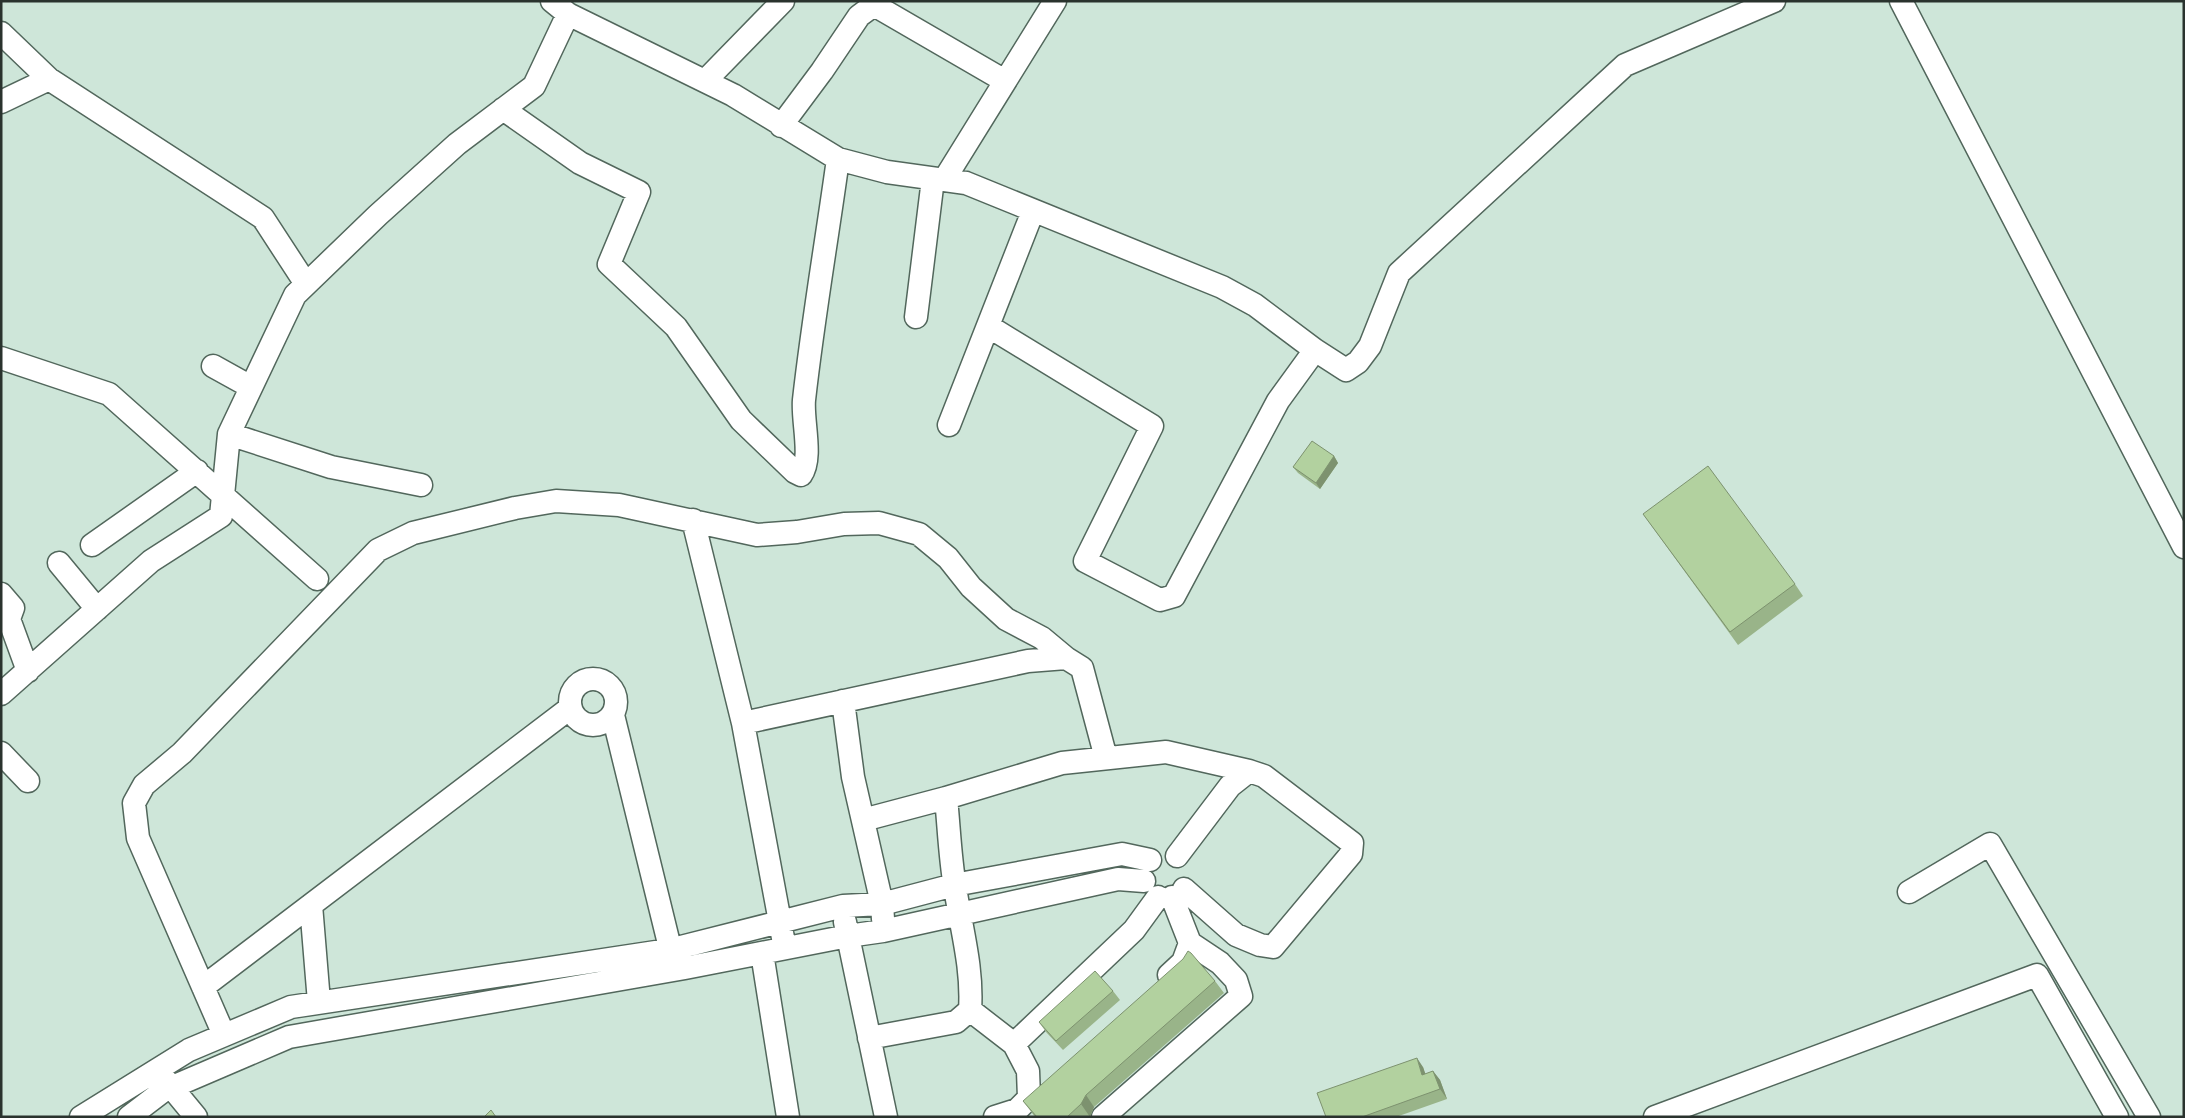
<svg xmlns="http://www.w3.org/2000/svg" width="2185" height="1118" font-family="'Playfair Display',serif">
<rect width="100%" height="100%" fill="#cee6d9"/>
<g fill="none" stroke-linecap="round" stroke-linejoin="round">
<defs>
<path id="minor" d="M552 1 568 14 733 95 838 159 887 172 966 183 1222 287 1255 305 1315 350 1346 370 1358 362 1370 346 1399 273 1625 65 1774 1
M1901 1 2184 547
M1 33 49 79
M705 81 783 1
M1 102 49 79 263 218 306 284
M503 109 580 163 639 192 609 264 676 327 741 420 795 472 801 475C813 458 802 421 804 400 813 319 827 239 838 159
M781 126 822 71 859 16 874 5 1005 81
M944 180 1055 1
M916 317 933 179
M988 326 1152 426 1085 561 1160 600 1174 596 1278 401 1315 350
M1 358 109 394 317 579
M213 366 251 387
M949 425 1033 211
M229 434 331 467 421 485
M693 520 743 723
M92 545 197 471
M59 563 97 609
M1 594 13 608 9 619 28 671
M570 702a23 23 0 1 1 46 0a23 23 0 1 1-46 0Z
M1 694 151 561 221 516 229 434 295 295 378 215 457 144 534 86 568 14
M843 701 853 777 882 904 883 919
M613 715 674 964
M1 753 28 781
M863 820 946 798 1062 763 1166 752 1249 771
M1177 856 1230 786 1249 771 1264 776 1352 843 1351 854 1273 947 1260 945 1236 935 1184 889
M1909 892 1990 844 2149 1117
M311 905 319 1002
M845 922 886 1117
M783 938 743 723 1028 661 1066 658 1082 668 1106 758
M762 953 788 1117
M1169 975 1183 962 1190 943 1172 897
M203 987 570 708
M970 1010 1014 1044 1028 1071 1029 1098 1017 1110 995 1117
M224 1035 138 838 134 803 144 785 182 753 378 550 413 533 515 508 556 501 619 505 757 535 797 532 844 524 879 523 919 534 948 558 971 587 1006 619 1042 638 1066 658
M869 1038 956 1022 970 1010C973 968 961 928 955 887 950 858 949 828 946 798
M1014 1044 1134 930 1158 897
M163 1077 196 1117
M81 1117 189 1050 291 1007 669 950 843 906 882 904 954 885 1122 854 1150 860
M129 1117 163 1091 289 1037 685 968 848 936 883 931 1118 879 1144 881
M1103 1117 1241 996 1236 980 1220 963 1190 943
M1655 1117 2037 975 2117 1117"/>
</defs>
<use href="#minor" stroke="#52675c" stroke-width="25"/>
<use href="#minor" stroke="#fff" stroke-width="22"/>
</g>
<path fill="#99b489" d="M1334 456 1338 463 1320 489 1298 473 1293 467Z
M1643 514 1795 584 1803 596 1738 645Z
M1215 981 1224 993 1094 1107 1090 1117H1035L1023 1101Z
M1113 991 1120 1000 1063 1050 1046 1032 1039 1022Z
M1423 1067 1425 1074 1433 1071 1440 1080 1447 1099 1396 1117H1326Z"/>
<path fill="#7d926f" d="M1334 456 1338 463 1320 489 1316 483Z
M1417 1058 1423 1067 1429 1084 1422 1075Z
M1433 1071 1440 1080 1447 1099 1440 1089Z
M1086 1095 1094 1107 1090 1117 1081 1104Z"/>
<path fill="#b2d19f" stroke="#7d926f" d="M1312 441 1334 456 1316 483 1293 467Z
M1708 466 1795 584 1730 632 1643 514Z
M1188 951 1191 953 1215 981 1086 1095 1081 1104 1067 1117H1037L1023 1101 1183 959Z
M1095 971 1113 991 1056 1041 1039 1022Z
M1417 1058 1422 1075 1433 1071 1440 1089 1362 1117H1326L1317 1093Z
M491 1110 496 1117H484Z"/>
<rect width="2185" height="1118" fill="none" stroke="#2a332e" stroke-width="5"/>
</svg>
